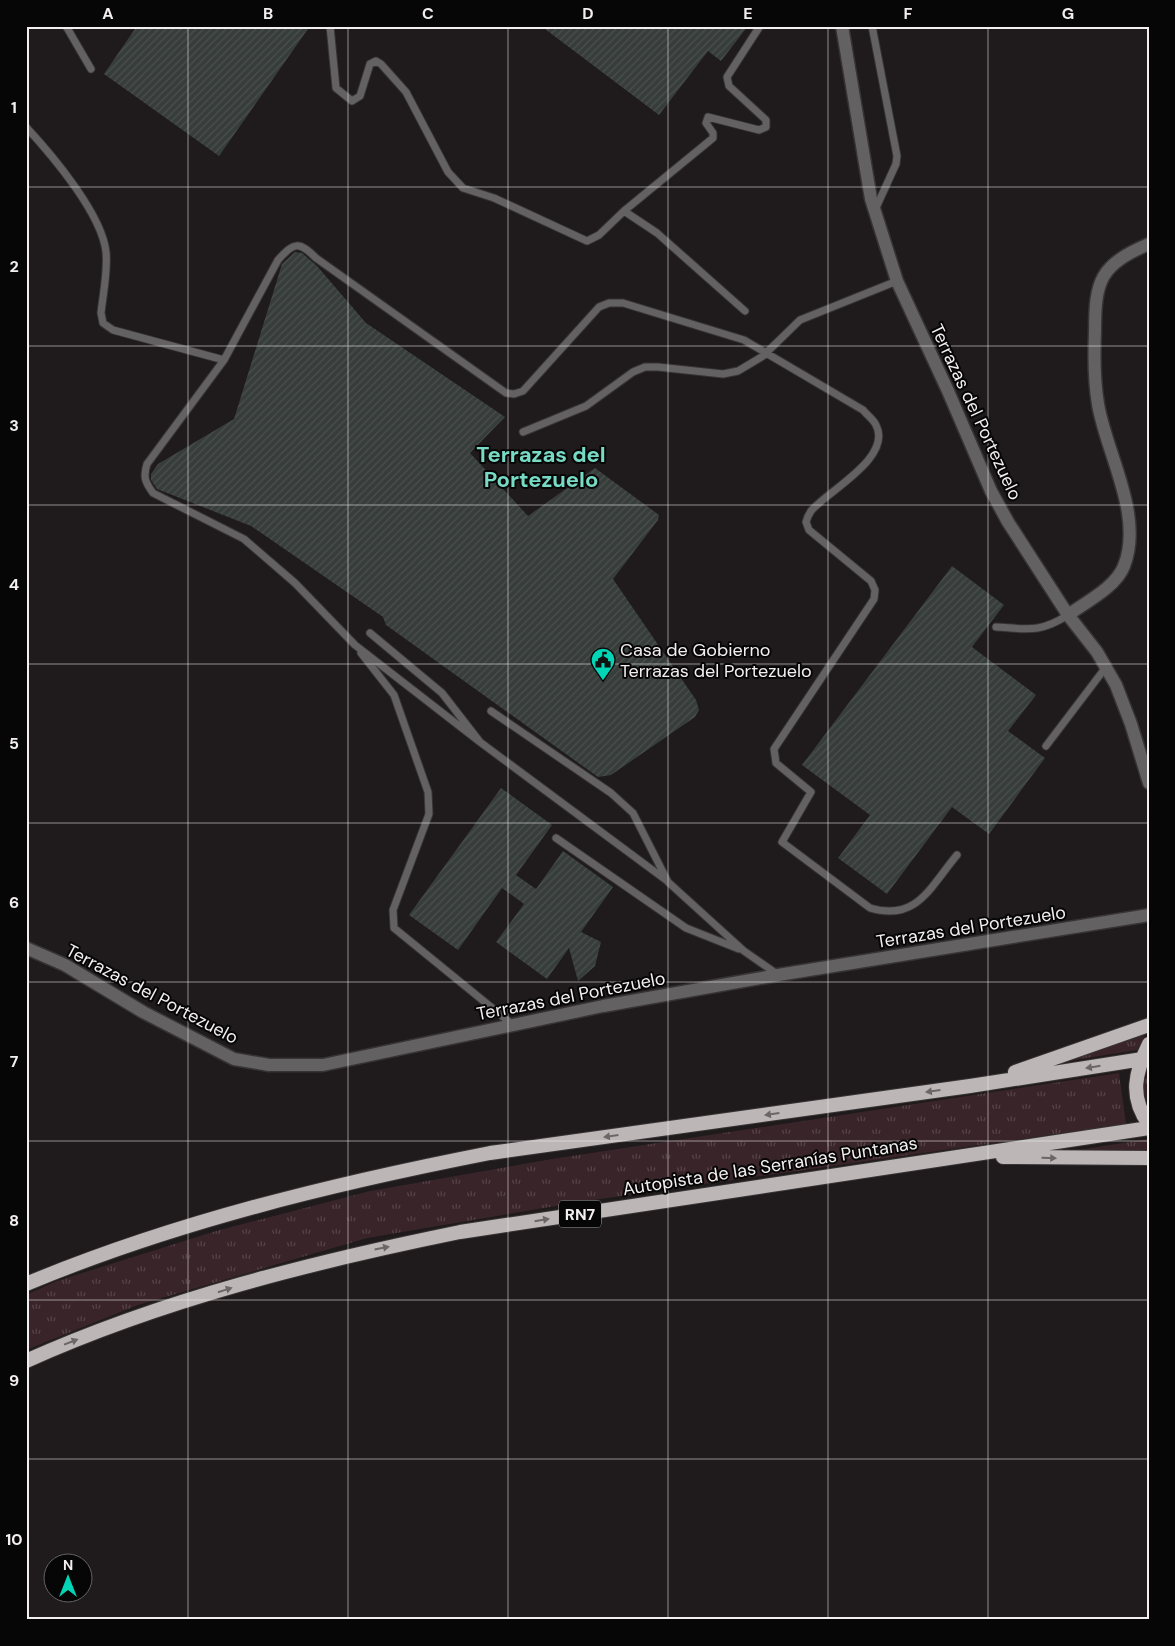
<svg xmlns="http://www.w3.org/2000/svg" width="1175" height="1646" font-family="'DM Sans',sans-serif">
<defs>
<pattern id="grass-tufts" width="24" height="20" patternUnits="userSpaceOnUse" patternTransform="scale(1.25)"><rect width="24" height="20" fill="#39242a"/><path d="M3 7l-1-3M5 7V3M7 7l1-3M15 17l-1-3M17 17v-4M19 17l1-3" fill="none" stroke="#564449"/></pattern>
<pattern id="building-hatch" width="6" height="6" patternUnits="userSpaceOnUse" patternTransform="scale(1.25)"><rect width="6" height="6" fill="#373d3b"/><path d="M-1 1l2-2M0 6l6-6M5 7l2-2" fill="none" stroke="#4b504e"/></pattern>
</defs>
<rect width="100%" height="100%" fill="#1f1a1b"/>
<path fill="url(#grass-tufts)" d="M1148 1030 1137 1050 1061 1062Z
M1148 1067H1149V1107L1143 1089Z
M1119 1073 1126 1124 579 1202 367 1238 138 1305 26 1350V1295L57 1281 216 1231 370 1191 552 1159Z
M1148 1139 1149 1152 1059 1153Z"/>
<path fill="url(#building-hatch)" d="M137 26H310L219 156 104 74Z
M541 26H748L721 61 708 51 659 115Z
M295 252 302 253 317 266 366 323 505 417 470 453 528 516 595 468 659 515 658 520 613 579 696 700 699 710 695 717 611 775 598 777 386 625 383 617 251 526 157 489 151 480V474L158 464 234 419 282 264Z
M952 566 1004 605 972 647 1036 695 1008 731 1045 758 989 834 952 807 887 894 838 858 870 815 802 765Z
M501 788 552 825 516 875 536 889 563 851 613 887 581 932 601 942 595 966 578 981 569 948 547 979 496 942 524 904 502 888 458 950 409 915Z"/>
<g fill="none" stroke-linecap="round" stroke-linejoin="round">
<defs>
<path id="service" d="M66 26 91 69
M330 26 336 88 352 101 360 96 370 64 376 61 381 64 406 92 448 172 463 188 494 198 587 241 599 235 624 211 713 138V133L706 123 708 117 759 130 766 127V120L729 86 727 77 760 26
M872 26 897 156 896 164 875 210
M26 127C52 155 102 214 106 252 108 271 103 294 101 313L103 323 113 330 224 360 278 260C294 242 299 241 316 258L506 393 514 394 523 391 599 307 609 303H623L744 340 863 410C867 415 874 420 876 425 893 458 827 491 811 511 809 514 807 518 806 522L809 530 871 581 875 590 874 599 774 749 776 763 811 792 782 842 870 908C917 922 930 887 957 855
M624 211 657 233 745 311
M224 360 147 464C143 477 145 482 153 493L244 539 295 583 355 645 480 742
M523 432 586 406 633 372 645 367H658L723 374 738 371 763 356 800 320 897 281
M996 627C1028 629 1040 633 1068 615
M370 633 442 693 480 742 666 880
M361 653 394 695 428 792 429 814 393 910 394 928 513 1025
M491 711 611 793 633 813 668 882 744 951 777 974
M1046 746 1106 667
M556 838 686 928 739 949"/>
<path id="minor" d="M842 26 871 199 897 281 948 391 991 491 1008 522 1068 615 1097 652 1116 685 1131 724 1149 783
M1068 615C1086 602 1116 587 1124 566 1144 515 1106 453 1098 404 1094 380 1094 355 1095 332 1095 280 1100 265 1149 244
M26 948 65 965 143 1012 234 1059 269 1065H323L603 1006 778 975 1149 915"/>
<path id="trunk" d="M1149 1044C1135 1072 1129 1097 1149 1124
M1015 1072 1149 1025
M1003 1157 1149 1158
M26 1284C175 1222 332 1184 490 1153L970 1086 1149 1058
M26 1361C164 1299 313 1262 460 1232L1149 1128"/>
</defs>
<use href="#service" stroke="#383435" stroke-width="9"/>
<use href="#minor" stroke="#383435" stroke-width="15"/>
<use href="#trunk" stroke="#383435" stroke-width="16"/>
<use href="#service" stroke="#636161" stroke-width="7"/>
<use href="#minor" stroke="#636161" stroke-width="12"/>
<use href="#trunk" stroke="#bcb6b7" stroke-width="14"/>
</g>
<defs><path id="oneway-solid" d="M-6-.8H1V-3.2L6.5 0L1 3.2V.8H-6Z" transform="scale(1.25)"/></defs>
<g fill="#6b6767">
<use href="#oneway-solid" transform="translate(1093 1067) rotate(171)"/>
<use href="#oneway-solid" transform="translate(933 1091) rotate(172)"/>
<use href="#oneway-solid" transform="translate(772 1114) rotate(172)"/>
<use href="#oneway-solid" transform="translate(611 1136) rotate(172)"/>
<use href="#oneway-solid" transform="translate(1049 1158) rotate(1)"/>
<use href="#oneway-solid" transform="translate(542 1220) rotate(-9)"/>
<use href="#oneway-solid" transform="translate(382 1248) rotate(-11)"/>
<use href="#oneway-solid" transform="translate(225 1290) rotate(-18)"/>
<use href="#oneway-solid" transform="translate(71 1342) rotate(-21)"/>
</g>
<path fill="none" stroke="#f3eff0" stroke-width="1" stroke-opacity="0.55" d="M188 26V1620M348 26V1620M508 26V1620M668 26V1620M828 26V1620M988 26V1620M26 187H1149M26 346H1149M26 505H1149M26 664H1149M26 823H1149M26 982H1149M26 1141H1149M26 1300H1149M26 1459H1149"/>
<defs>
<symbol id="civic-pin" viewBox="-11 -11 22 30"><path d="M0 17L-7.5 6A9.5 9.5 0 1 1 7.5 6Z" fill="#02d5b6" stroke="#070606"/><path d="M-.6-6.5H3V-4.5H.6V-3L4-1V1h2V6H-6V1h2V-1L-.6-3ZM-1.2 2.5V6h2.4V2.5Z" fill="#111"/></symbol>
</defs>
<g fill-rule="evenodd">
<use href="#civic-pin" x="589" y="646" width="28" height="38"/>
</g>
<g text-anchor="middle" stroke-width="4" stroke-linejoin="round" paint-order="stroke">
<rect fill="#070606" stroke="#aca9aa" stroke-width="1" x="559" y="1200.5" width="42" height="27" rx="4"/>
<g font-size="16" font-weight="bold" fill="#f3eff0">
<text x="580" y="1220">RN7</text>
</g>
<g font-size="18" fill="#f3eff0" stroke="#070606">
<text transform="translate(976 412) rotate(65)" y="6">Terrazas del Portezuelo</text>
<text transform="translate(971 927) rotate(-9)" y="6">Terrazas del Portezuelo</text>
<text transform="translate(152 994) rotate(28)" y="6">Terrazas del Portezuelo</text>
<text transform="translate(571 996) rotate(-11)" y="6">Terrazas del Portezuelo</text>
<text transform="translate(770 1166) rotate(-9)" y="6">Autopista de las Serranías Puntanas</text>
</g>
<g font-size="18" fill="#f3eff0" stroke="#070606" text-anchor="start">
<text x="620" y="656">Casa de Gobierno<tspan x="620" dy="21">Terrazas del Portezuelo</tspan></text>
</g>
<g font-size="22" font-weight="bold" fill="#77dac4" stroke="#070606">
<text x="541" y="462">Terrazas del<tspan x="541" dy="25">Portezuelo</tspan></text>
</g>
</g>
<rect width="1175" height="1646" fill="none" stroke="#070606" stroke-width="55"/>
<g transform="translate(68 1578)"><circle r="24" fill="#070606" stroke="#656364"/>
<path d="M0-4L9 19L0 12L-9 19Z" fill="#02d5b6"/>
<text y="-8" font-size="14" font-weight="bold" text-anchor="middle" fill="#f3eff0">N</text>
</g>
<rect x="28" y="28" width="1120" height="1590" fill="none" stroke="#f3eff0" stroke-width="2"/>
<g font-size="16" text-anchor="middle" font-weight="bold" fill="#f3eff0">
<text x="108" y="19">A</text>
<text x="268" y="19">B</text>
<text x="428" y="19">C</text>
<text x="588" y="19">D</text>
<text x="748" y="19">E</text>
<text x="908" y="19">F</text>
<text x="1068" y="19">G</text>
<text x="14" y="113">1</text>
<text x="14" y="272">2</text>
<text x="14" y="431">3</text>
<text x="14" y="590">4</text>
<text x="14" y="749">5</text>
<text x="14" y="908">6</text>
<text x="14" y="1067">7</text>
<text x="14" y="1226">8</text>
<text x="14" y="1386">9</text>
<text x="14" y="1545">10</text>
</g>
</svg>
